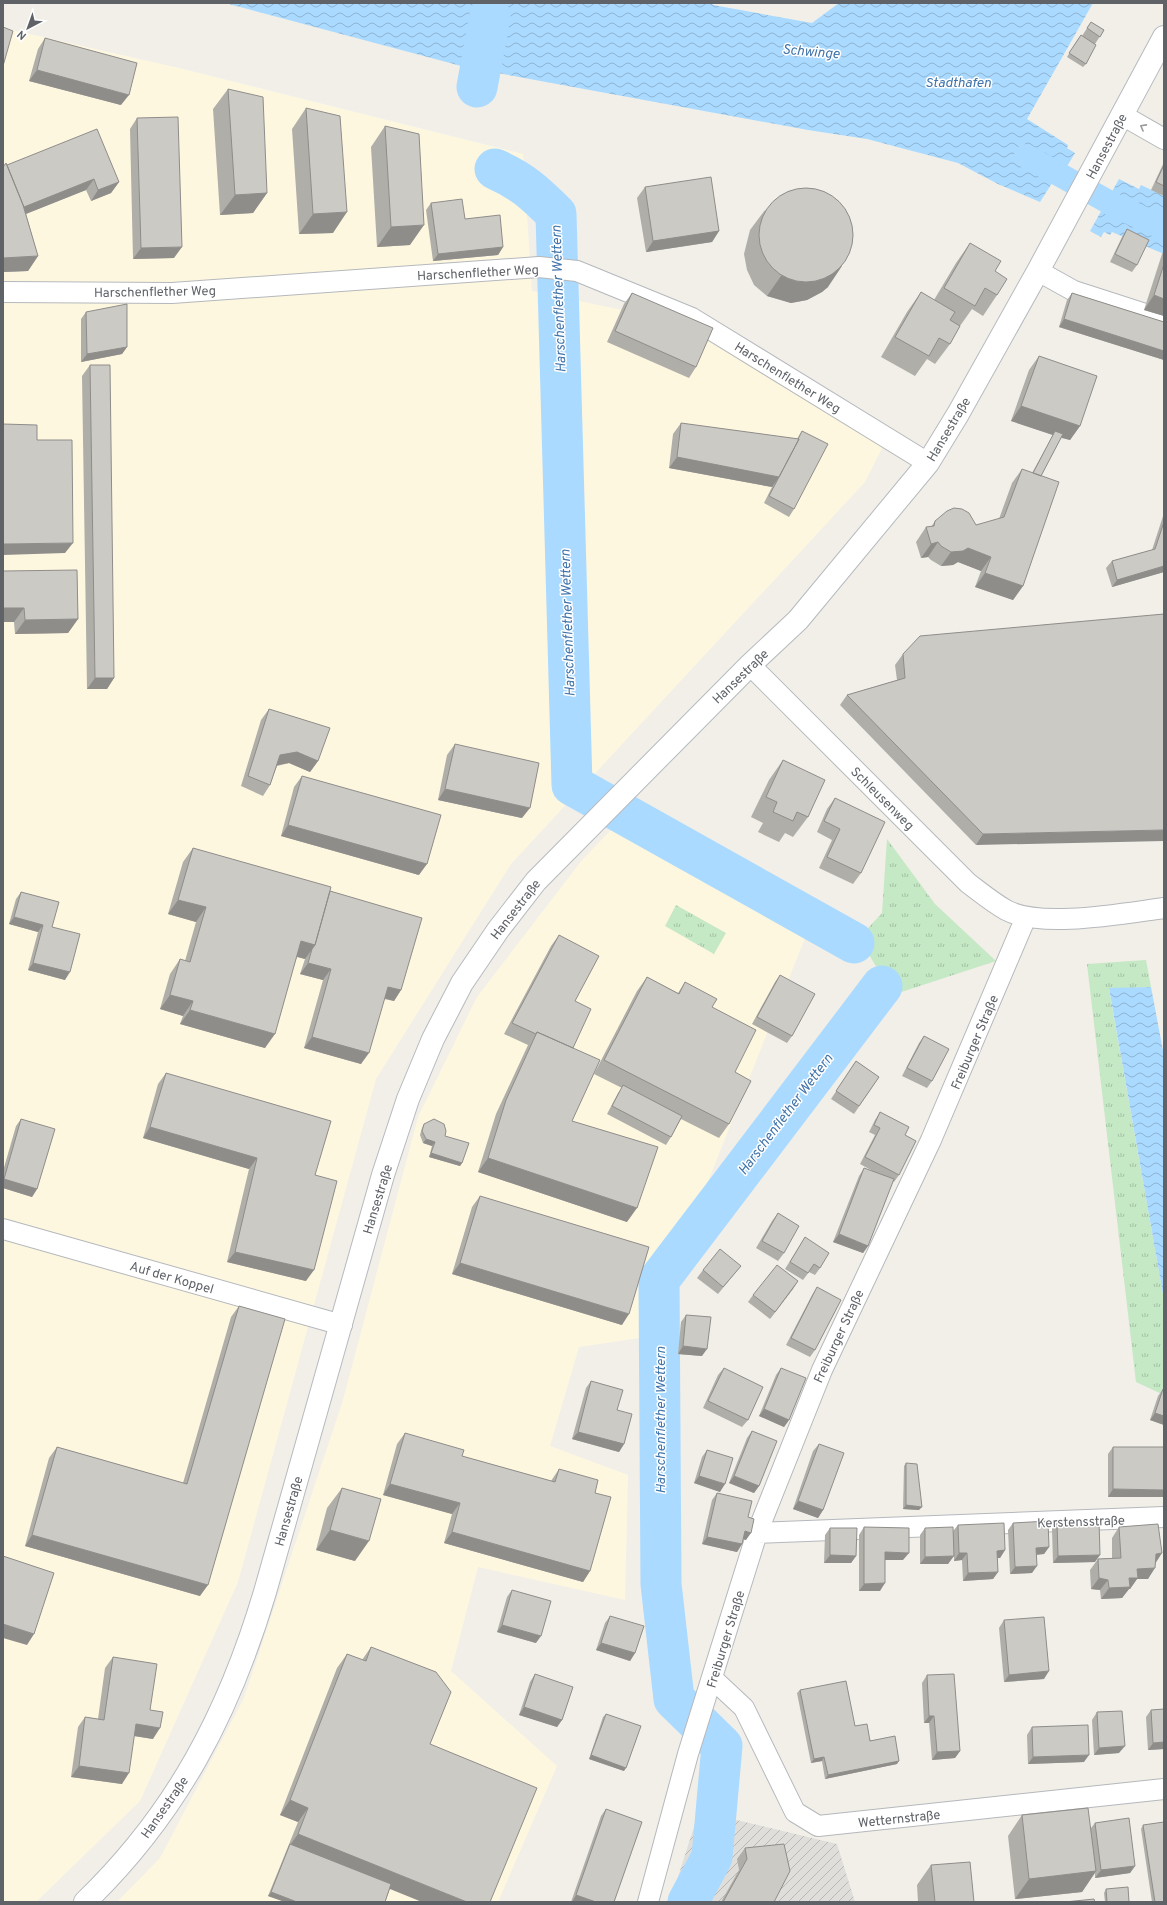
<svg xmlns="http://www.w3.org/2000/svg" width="1167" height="1905" font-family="Overpass,sans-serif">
<defs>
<pattern id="industrial-furrows" width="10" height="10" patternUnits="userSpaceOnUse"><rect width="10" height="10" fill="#e0deda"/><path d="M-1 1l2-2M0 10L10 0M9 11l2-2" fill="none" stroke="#b9b8b5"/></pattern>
<pattern id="park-tufts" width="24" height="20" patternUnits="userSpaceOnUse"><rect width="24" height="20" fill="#c5e8c5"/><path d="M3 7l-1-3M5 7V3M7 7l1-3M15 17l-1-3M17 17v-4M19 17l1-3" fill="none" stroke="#a3c0a4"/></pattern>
<pattern id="water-waves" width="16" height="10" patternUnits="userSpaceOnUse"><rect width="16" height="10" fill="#aadaff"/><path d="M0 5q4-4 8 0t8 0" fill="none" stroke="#8eb4d2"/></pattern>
</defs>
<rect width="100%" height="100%" fill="#f1efe8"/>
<path fill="#fef7e0" d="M3 28 179 68 523 154 532 291 674 321 883 446 865 482 511 864 376 1079 238 1582 140 1801 36 1902H3Z
M611 830 805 938 646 1337 579 1347 550 1446 628 1475 625 1600 478 1567 451 1671 557 1766 498 1902H117L160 1858 244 1698 343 1400 418 1117 477 997 582 860Z"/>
<path fill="url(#industrial-furrows)" d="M699 1811 837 1844 855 1902H670Z"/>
<path fill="url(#park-tufts)" d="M887 839 935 904 996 961 880 999 889 988 859 938 882 913Z
M676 905 726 933 714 954 665 926Z
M1146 960 1151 987 1109 989 1164 1300V1395L1136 1382 1087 964Z"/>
<path fill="url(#water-waves)" d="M225 3H712L713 5 812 23 839 3H1093L1027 119 1068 145 1067 148 1075 153 1066 168 1058 164 1051 178 1054 180 1040 202 998 184 958 163 867 139 808 130 465 67Z
M1119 179 1139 189 1141 185 1164 196V254L1112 232 1110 235 1104 232 1101 237 1090 231Z
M1151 987 1164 1056V1300L1109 988Z"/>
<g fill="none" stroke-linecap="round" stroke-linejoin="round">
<path stroke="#aadaff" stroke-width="24" d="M1026 156 1114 205 1164 228"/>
<path stroke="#aadaff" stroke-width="41" d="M477 87 490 16
M495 169C522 181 535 193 556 214L572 785 854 943
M688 1902 712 1857 722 1746 674 1699 661 1584 659 1280 882 986"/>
<defs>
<path id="street" d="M1122 115 1164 139
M1038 271 1074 291 1164 320
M3 292 172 293 539 267 577 271 692 318 928 463
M750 665 968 883C980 892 992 902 1006 910 1040 929 1125 913 1164 908
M3 1229 342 1325
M757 1533 1164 1517
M713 1679 744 1708 795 1812 818 1826 1164 1789
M648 1902 688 1754 757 1533 822 1370 931 1140 1026 917"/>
<path id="secondary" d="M85 1902C177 1813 229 1713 265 1592L383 1175 408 1099 433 1039 462 983 498 930 536 881 750 665 798 620 928 463 958 414 1038 271 1164 37"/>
</defs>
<use href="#street" stroke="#b5b8bc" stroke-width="22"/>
<use href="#secondary" stroke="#b6babf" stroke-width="24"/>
<use href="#street" stroke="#fff" stroke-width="20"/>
<use href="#secondary" stroke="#fff" stroke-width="22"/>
</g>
<path fill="#afaea9" d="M1091 22 1104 30 1095 44 1086 64 1083 67 1067 57 1078 39 1082 36Z
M45 38 121 105 29 81 38 49Z
M228 89 267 193 253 213 220 215 213 109Z
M306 108 333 233 299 234 292 129Z
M137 118 174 258 133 259 130 129Z
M385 126 410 245 377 247 371 147Z
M1164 162V196L1151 190Z
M7 165 119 182 111 193 91 201 86 190 26 214 38 256 28 271 3 272V167Z
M645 187 719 231 712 242 646 252 637 198Z
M431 203 465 219 503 247 498 255 433 261 426 210Z
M765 210 828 287 822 292 807 300 791 303 767 296 754 285 747 270 744 254 750 230Z
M1127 229 1137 265 1132 272 1110 262 1122 237Z
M970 243 995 271 997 295 983 316 972 309 960 326 950 344 935 364 927 359 915 376 881 357 907 312 921 292 934 300 956 263Z
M1164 250V316L1144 310 1162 254Z
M632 293 696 367 689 378 607 342 624 304Z
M1072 293 1164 322V360L1059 327 1067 300Z
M86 312 127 347 122 354 81 362V319Z
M1039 356 1080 426 1070 440 1061 438 1041 476 1023 586 1013 600 975 587 981 571 958 562 953 565 941 566 931 560 928 557 921 558 916 542 926 527H931L935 521 976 525 999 519 1012 483 1022 469 1032 473 1053 435 1011 421 1029 370Z
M90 365 114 678 107 689H87L82 376Z
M681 423 797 439 802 431 794 509 789 517 764 503 772 487 669 468 673 434Z
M1164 513V572L1112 587 1106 568 1112 561 1152 550Z
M77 570 78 619 68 633 15 634 14 622H3Z
M1164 614 976 845 840 705 847 695 897 680 895 665 903 654Z
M269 709 318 761 310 772 289 763 277 766 270 785 263 796 241 786 261 720Z
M455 744 522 818 438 800 447 755Z
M783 760 808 817 793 837 785 833 779 842 758 832 763 823 751 817 769 780Z
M302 776 419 875 281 836 294 787Z
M835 798 861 873 853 884 819 868 832 840 817 832 827 809Z
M193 848 330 891 401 990 394 1001 384 999 361 1064 304 1048 323 980 300 974 305 959 297 957 265 1048 180 1024 183 1016 160 1009 170 974 180 959 185 961 196 922 168 914 183 862Z
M21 892 52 927 65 980 28 970 38 932 9 924 16 899Z
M559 935 575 1001 573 1048 572 1121 627 1222 478 1172 496 1114 528 1045 504 1034 551 946Z
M780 975 792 1036 787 1043 752 1024 775 982Z
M647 977 678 993 685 982 712 1007 735 1072 729 1124 719 1138 681 1119 671 1137 666 1145 607 1114 618 1093 622 1088 594 1074 637 991Z
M924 1036 932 1081 927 1088 902 1076 919 1043Z
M856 1061 879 1077 854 1114 831 1099Z
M166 1073 315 1175 306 1281 227 1262 249 1169 143 1138 158 1084Z
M880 1112 905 1135 899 1175 894 1182 893 1181 868 1246 863 1253 833 1242 859 1176 864 1168 878 1174 860 1164 875 1135 869 1132 875 1120Z
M21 1119 37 1189 32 1197 3 1188V1171L16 1126Z
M424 1124 462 1163 460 1166 429 1157 432 1146 423 1143 420 1135 422 1128Z
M480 1196 622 1325 452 1274 472 1207Z
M778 1213 784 1253 778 1261 756 1248 772 1221Z
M805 1237 820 1268 815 1275 809 1272 803 1280 785 1269Z
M741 1266 718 1294 697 1278 703 1270Z
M798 1281 770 1319 748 1302 753 1295Z
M817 1287 815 1350 810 1357 786 1345 812 1295Z
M239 1306 200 1596 25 1546 49 1458 57 1447 183 1483 231 1317Z
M686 1315 702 1356 678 1354 681 1322Z
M724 1368 748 1420 742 1427 703 1408 718 1375Z
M781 1368 789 1420 784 1427 759 1416 776 1375Z
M591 1381 617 1410 624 1444 619 1452 572 1439 586 1388Z
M1163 1389 1164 1425 1150 1420 1158 1396Z
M752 1431 759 1486 754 1493 729 1483 747 1438Z
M405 1433 462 1456 551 1481 559 1469 590 1571 583 1582 444 1543 452 1514 383 1495 397 1444Z
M819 1444 823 1510 818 1518 793 1509 813 1451Z
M1113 1447H1164L1108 1497V1454Z
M707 1450 720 1492 694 1483 702 1457Z
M906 1463 919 1510 903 1509 904 1466Z
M342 1488 355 1561 316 1550 327 1508Z
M717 1493 748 1517 746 1540 743 1539 742 1544 737 1552 702 1544 712 1500Z
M1057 1522 1095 1562 1053 1563 1052 1529Z
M1013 1523 1049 1547 1044 1554 1036 1555 1032 1573 1010 1574 1008 1530Z
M958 1525 1005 1550 1000 1558H998V1572L993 1579 963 1581 962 1560 954 1561V1554L948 1564H920V1535L925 1528 953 1531Z
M864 1527 903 1560H885L880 1591H859V1535Z
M1119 1527 1155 1563 1148 1579H1137L1130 1589H1129L1122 1598 1101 1599 1100 1590 1091 1589 1090 1570 1098 1559 1112 1558V1538Z
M830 1528 856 1556 851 1563H824L825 1535Z
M512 1590 536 1643 497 1632 507 1597Z
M610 1616 635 1653 630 1661 596 1650 605 1623Z
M1004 1620 1044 1679 1004 1682 999 1628Z
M371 1647 430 1744 390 1889 385 1902H285L268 1896 298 1822 280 1815 337 1668 347 1654 362 1660Z
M113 1657 150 1710 153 1739 134 1736 122 1784 71 1777 78 1727 85 1717 98 1719 105 1668Z
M535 1674 562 1720 557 1727 519 1715 530 1682Z
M927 1675 960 1751 955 1758 932 1760 929 1723H924L922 1683Z
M800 1690 855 1726 897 1764 825 1779 822 1761 811 1763 797 1693Z
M1164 1709V1749L1148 1750 1146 1717 1151 1710Z
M1097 1712 1119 1753 1094 1755 1092 1720Z
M606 1714 624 1771 589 1759 603 1717Z
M1032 1727 1084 1762 1028 1764 1027 1735Z
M606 1809 614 1902H571L601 1816Z
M1022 1815 1091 1828 1095 1823 1135 1866 1130 1873 1095 1878V1873L1082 1892 1015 1899 1008 1836Z
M1143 1825 1164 1902H1152L1141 1829Z
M745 1848 774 1902H721L739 1870 737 1859Z
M931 1865 974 1902H918L917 1885Z
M1106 1889 1129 1902H1105L1104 1893Z"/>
<path fill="#8f8d8a" d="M37 70 129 95 121 105 29 81Z
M94 179 86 190 13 219 21 208Z
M119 182 111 193 91 201 98 190Z
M267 193 253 213 220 215 235 195Z
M347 212 333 233 299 234 313 214Z
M424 225 410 245 377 247 391 227Z
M719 231 712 242 646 252 653 241Z
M182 247 174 258 133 259 141 248Z
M503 247 498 255 433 261 438 254Z
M38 256 28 271 3 272V258Z
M842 266 828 287 822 292 807 300 791 303 767 296 781 276Z
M1154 295 1164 299V316L1144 310Z
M1064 319 1164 351V360L1059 327Z
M127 347 122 354 81 362 87 354Z
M1021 406 1080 426 1070 440 1053 435 1055 431 1053 435 1011 421Z
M677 457 779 477 772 487 669 468Z
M938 542 928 557 921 558 931 544Z
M73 543 65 553 3 555V544Z
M968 548 991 557 981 571 958 562 953 565 941 566 951 552Z
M1164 566V572L1112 587 1117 580Z
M985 573 1023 586 1013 600 975 587Z
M3 608H24L14 622H3Z
M78 619 68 633 15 634 25 620Z
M95 678H114L107 689H87Z
M297 752 318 761 310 772 289 763 273 766 280 755Z
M445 789 530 808 522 818 438 800Z
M288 825 427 864 419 875 281 836Z
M1164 830V841L976 845 983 834Z
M178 900 206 907 196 922 168 914Z
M14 917 43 925 38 932 9 924Z
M301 941 315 945 305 959 291 955Z
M33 963 70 972 65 980 28 970Z
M308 963 331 969 323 980 300 974Z
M388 987 401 990 394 1001 380 997Z
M170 995 193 1001 183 1016 160 1009Z
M190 1010 275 1034 265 1048 180 1024Z
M312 1037 369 1053 361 1064 304 1048Z
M150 1127 257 1158 249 1169 143 1138Z
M426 1139 435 1142 432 1146 423 1143Z
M431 1153 462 1163 460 1166 429 1157Z
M488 1158 637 1208 627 1222 478 1172Z
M4 1179 37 1189 32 1197 3 1188V1180Z
M839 1234 868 1246 863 1253 833 1242Z
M235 1252 314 1270 306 1281 227 1262Z
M460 1263 629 1314 622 1325 452 1274Z
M798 1281 793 1289 770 1319 775 1312Z
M683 1346 707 1349 702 1356 678 1354Z
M764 1409 789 1420 784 1427 759 1416Z
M1155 1413 1164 1416V1425L1150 1420Z
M578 1432 624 1444 619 1452 572 1439Z
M699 1476 725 1484 720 1492 694 1483Z
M734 1476 759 1486 754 1493 729 1483Z
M390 1484 460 1503 452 1514 383 1495Z
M1113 1489 1164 1490V1497H1108Z
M798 1501 823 1510 818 1518 793 1509Z
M906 1505 922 1507 919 1510 903 1509Z
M330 1530 369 1541 355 1561 316 1550Z
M745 1531 751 1533 746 1540 740 1538Z
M452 1532 590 1571 583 1582 444 1543Z
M32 1535 208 1585 200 1596 25 1546Z
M707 1537 742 1544 737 1552 702 1544Z
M1049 1547 1044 1554 1031 1555 1036 1548Z
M1005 1550 1000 1558H992L997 1551Z
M885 1552 909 1553 903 1560H880Z
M959 1553H967L962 1560 954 1561Z
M1162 1553 1155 1564 1156 1554Z
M830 1555 856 1556 851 1563H824Z
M1100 1555 1095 1562 1053 1563 1058 1556Z
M954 1556 948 1564H920L925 1557Z
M1037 1566 1032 1573 1010 1574 1015 1567Z
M1155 1568 1148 1579H1137L1130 1589H1129L1122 1598 1101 1599 1109 1588 1129 1578 1137 1569Z
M998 1572 993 1579 963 1581 968 1573Z
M1099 1578 1108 1580 1100 1590 1091 1589Z
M885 1583 880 1591H859L864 1584Z
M3 1624 34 1634 27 1645 3 1638Z
M502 1625 541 1636 536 1643 497 1632Z
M601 1643 635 1653 630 1661 596 1650Z
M1049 1671 1044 1679 1004 1682 1009 1675Z
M524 1707 562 1720 557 1727 519 1715Z
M929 1716H934L929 1723H924Z
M136 1724 160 1728 153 1739 128 1735Z
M1164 1742V1749L1148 1750 1153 1743Z
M1125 1746 1119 1753 1094 1755 1099 1748Z
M960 1751 955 1758 932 1760 937 1752Z
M591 1755 626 1768 624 1771 589 1759Z
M1089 1755 1084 1762 1028 1764 1033 1757Z
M824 1757 822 1761 811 1763 814 1759Z
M899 1761 897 1764 825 1779 828 1775Z
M79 1766 129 1773 122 1784 71 1777Z
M290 1800 308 1808 298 1822 280 1815Z
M298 1834 467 1902H422L289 1848 290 1844 288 1848Z
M1135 1866 1130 1873 1095 1878 1101 1870Z
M1096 1871 1082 1892 1015 1899 1029 1879Z
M271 1892 297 1902H285L268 1896Z
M576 1895 596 1902H572Z"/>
<path fill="#cccac5" stroke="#8f8d8a" d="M1091 22 1104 30 1100 37 1087 28Z
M3 27 13 31 3 66Z
M1081 35 1096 45 1086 64 1069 53Z
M45 38 137 63 129 95 37 70Z
M228 89 263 97 267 193 235 195Z
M306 108 340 116 347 212 313 214Z
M178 117 182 247 141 248 137 118Z
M385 126 419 134 424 225 391 227Z
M97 129 119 182 98 190 94 179 24 207 7 165Z
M6 163 23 205 38 256 3 258V167Z
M1164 165V186L1156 182Z
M711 177 719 231 653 241 645 187Z
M759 235a47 47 0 1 1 94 0a47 47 0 1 1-94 0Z
M462 199 465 219 500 215 503 247 438 254 431 203Z
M1127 229 1149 240 1137 265 1115 254Z
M970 243 1001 261 995 271 1007 279 997 295 985 288 975 306 944 288Z
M1164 264V299L1154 295Z
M921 292 955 312 950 320 960 326 950 344 939 338 929 356 895 337Z
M632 293 713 328 696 367 615 331Z
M1072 293 1164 322V351L1064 319Z
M127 304V347L87 354 86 312Z
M1039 356 1097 376 1080 426 1021 406Z
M90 365H110L114 678H95Z
M681 423 799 439 779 477 677 457Z
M3 424 37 425V440H72L73 543 3 544Z
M802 431 828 444 794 509 769 496 799 439H798Z
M1055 431 1063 434 1041 476 1033 473Z
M1022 469 1059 482 1023 586 985 573 991 557 968 548 963 551 951 552 941 546 938 542 931 544 926 527 934 526 935 521 947 511 954 508 962 509 969 513 976 525 1004 517Z
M1164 522V566L1117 580 1112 561 1155 549Z
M77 570 78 619 25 620 24 608H3V571Z
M1164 614V830L983 834 847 695 905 678 903 654 920 636Z
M269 709 330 728 318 761 297 752 280 755 270 785 248 776Z
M455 744 539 763 530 808 445 789Z
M783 760 825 780 808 817 797 812 793 821 773 812 777 802 766 797Z
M302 776 441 815 427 864 288 825Z
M835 798 885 822 861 873 827 857 840 829 824 821Z
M193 848 331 887 315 945 301 941 275 1034 190 1010 193 1001 170 995 180 959 190 962 206 907 178 900Z
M330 891 422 918 401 990 388 987 369 1053 312 1037 331 969 308 963 312 949 315 945Z
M21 892 59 902 52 927 80 934 70 972 33 963 43 925 14 917Z
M559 935 599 956 575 1001 591 1009 573 1048 537 1032 536 1034 512 1023Z
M780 975 815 994 792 1036 757 1017Z
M647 977 679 994 685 982 717 999 712 1007 756 1030 735 1072 751 1081 729 1124 604 1060Z
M537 1032 600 1060 572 1121 658 1147 637 1208 488 1158 506 1100Z
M924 1036 949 1049 932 1081 907 1068Z
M856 1061 879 1077 859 1106 836 1091Z
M166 1073 331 1121 315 1175 337 1181 314 1270 235 1252 257 1158 150 1127Z
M623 1085 682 1116 671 1137 612 1106Z
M880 1112 909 1127 905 1135 916 1141 899 1175 865 1157 880 1128 874 1125Z
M21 1119 55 1129 37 1189 4 1179Z
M434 1119 444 1124 446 1131 445 1136 469 1143 462 1163 431 1153 435 1142 426 1139 422 1131 424 1124Z
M864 1168 894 1179 868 1246 839 1234Z
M480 1196 649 1247 629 1314 460 1263Z
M778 1213 799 1226 784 1253 762 1241Z
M805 1237 829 1253 820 1268 814 1264 808 1273 790 1262Z
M720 1249 741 1266 723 1287 703 1270Z
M777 1265 798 1281 775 1312 753 1295Z
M817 1287 841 1300 815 1350 791 1338Z
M239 1306 285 1319 208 1585 32 1535 57 1447 187 1484Z
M686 1315 711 1317 707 1349 683 1346Z
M724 1368 763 1387 748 1420 708 1401Z
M781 1368 806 1378 789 1420 764 1409Z
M591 1381 623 1390 617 1410 632 1414 624 1444 578 1432Z
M1163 1389H1164V1416L1155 1413Z
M752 1431 777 1441 759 1486 734 1476Z
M405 1433 464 1450 462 1456 555 1482 559 1469 598 1480 595 1493 611 1497 590 1571 452 1532 460 1503 390 1484Z
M819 1444 844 1453 823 1510 798 1501Z
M1113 1447H1164V1490L1113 1489Z
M707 1450 733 1458 725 1484 699 1476Z
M906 1463 917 1464 922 1507 906 1505Z
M342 1488 381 1499 369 1541 330 1530Z
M717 1493 752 1501 748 1517 754 1519 751 1533 745 1531 742 1544 707 1537Z
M1099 1520 1100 1555 1058 1556 1057 1522Z
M1048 1521 1049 1547 1036 1548 1037 1566 1015 1567 1013 1523Z
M1004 1523 1005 1550 997 1551 998 1572 968 1573 967 1553H959L958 1525Z
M1158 1524 1162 1553 1156 1554 1155 1568 1137 1569 1138 1578H1129L1130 1587 1109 1588 1108 1580 1099 1578 1098 1559 1121 1558 1119 1527Z
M864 1527 909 1528V1553L885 1552V1583L864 1584Z
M953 1527 954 1556 925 1557V1528Z
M830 1528H857L856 1556 830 1555Z
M3 1556 54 1573 34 1634 3 1624Z
M512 1590 551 1601 541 1636 502 1625Z
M610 1616 644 1626 635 1653 601 1643Z
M1044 1617 1049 1671 1009 1675 1004 1620Z
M371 1647 436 1672 451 1692 430 1744 537 1788 490 1902H467L298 1834 308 1808 290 1800 347 1654 366 1661Z
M113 1657 157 1664 150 1710 163 1712 160 1728 136 1724 129 1773 79 1766 85 1717 104 1720Z
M535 1674 573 1687 562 1720 524 1707Z
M954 1674 960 1751 937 1752 934 1716H929L927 1675Z
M846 1681 855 1726 867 1724 870 1741 895 1736 899 1761 828 1775 824 1757 814 1759 800 1690Z
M1164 1709V1742L1153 1743 1151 1710Z
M1122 1711 1125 1746 1099 1748 1097 1712Z
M606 1714 641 1726 626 1768 591 1755Z
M1088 1725 1089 1755 1033 1757 1032 1727Z
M1088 1808 1096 1871 1029 1879 1022 1815Z
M606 1809 642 1822 614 1902H596L576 1895Z
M1129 1818 1135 1866 1101 1870 1095 1823Z
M1164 1822V1902H1155L1143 1825Z
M290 1844 391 1884 385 1902H297L271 1892Z
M784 1844 790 1871 774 1902H723L747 1859 745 1848Z
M970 1862 974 1902H935L931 1865Z
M1128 1887 1129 1902H1107L1106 1889Z
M1094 1899 1095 1902H1065Z"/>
<defs><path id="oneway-chevron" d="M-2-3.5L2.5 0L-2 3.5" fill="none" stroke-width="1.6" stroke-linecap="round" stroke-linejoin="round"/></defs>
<use stroke="#979a9d" href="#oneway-chevron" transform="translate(1143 127) rotate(-151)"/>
<g text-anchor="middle" stroke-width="3" stroke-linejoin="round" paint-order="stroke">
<g font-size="13" fill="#5f6368" stroke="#fff">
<text transform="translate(1106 146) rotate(-62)" y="5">Hansestraße</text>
<text transform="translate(478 272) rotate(-3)" y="5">Harschenflether Weg</text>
<text transform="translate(155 291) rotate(-1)" y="5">Harschenflether Weg</text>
<text transform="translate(788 377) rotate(32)" y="5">Harschenflether Weg</text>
<text transform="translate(948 429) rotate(-59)" y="5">Hansestraße</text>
<text transform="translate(740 676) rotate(-44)" y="5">Hansestraße</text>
<text transform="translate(883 798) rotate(45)" y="5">Schleusenweg</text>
<text transform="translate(515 909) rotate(-52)" y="5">Hansestraße</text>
<text transform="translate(974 1042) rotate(-67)" y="5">Freiburger Straße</text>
<text transform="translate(377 1199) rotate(-73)" y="5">Hansestraße</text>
<text transform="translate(172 1277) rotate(16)" y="5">Auf der Koppel</text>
<text transform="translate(838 1336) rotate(-65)" y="5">Freiburger Straße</text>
<text transform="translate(288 1511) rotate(-74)" y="5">Hansestraße</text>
<text transform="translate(1081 1521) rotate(-2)" y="5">Kerstensstraße</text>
<text transform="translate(725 1639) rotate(-73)" y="5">Freiburger Straße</text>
<text transform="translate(164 1807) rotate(-55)" y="5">Hansestraße</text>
<text transform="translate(899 1818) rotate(-6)" y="5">Wetternstraße</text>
</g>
<g font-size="14" font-style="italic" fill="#4174aa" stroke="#fff">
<text transform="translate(811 51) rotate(5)" y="5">Schwinge</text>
<text x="958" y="87">Stadthafen</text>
<text transform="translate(558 299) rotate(-92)" y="5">Harschenflether Wettern</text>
<text transform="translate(567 623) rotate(-92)" y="5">Harschenflether Wettern</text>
<text transform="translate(785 1114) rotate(-53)" y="5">Harschenflether Wettern</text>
<text transform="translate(660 1420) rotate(-90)" y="5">Harschenflether Wettern</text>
</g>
</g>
<rect width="1167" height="1905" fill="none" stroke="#5f6368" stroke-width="8"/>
<g transform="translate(28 28) rotate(221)" stroke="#ffffff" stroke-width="3" paint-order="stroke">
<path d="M0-3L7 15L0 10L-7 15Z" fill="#5f6368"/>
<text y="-6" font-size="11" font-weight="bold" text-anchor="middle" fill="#5f6368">N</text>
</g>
</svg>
